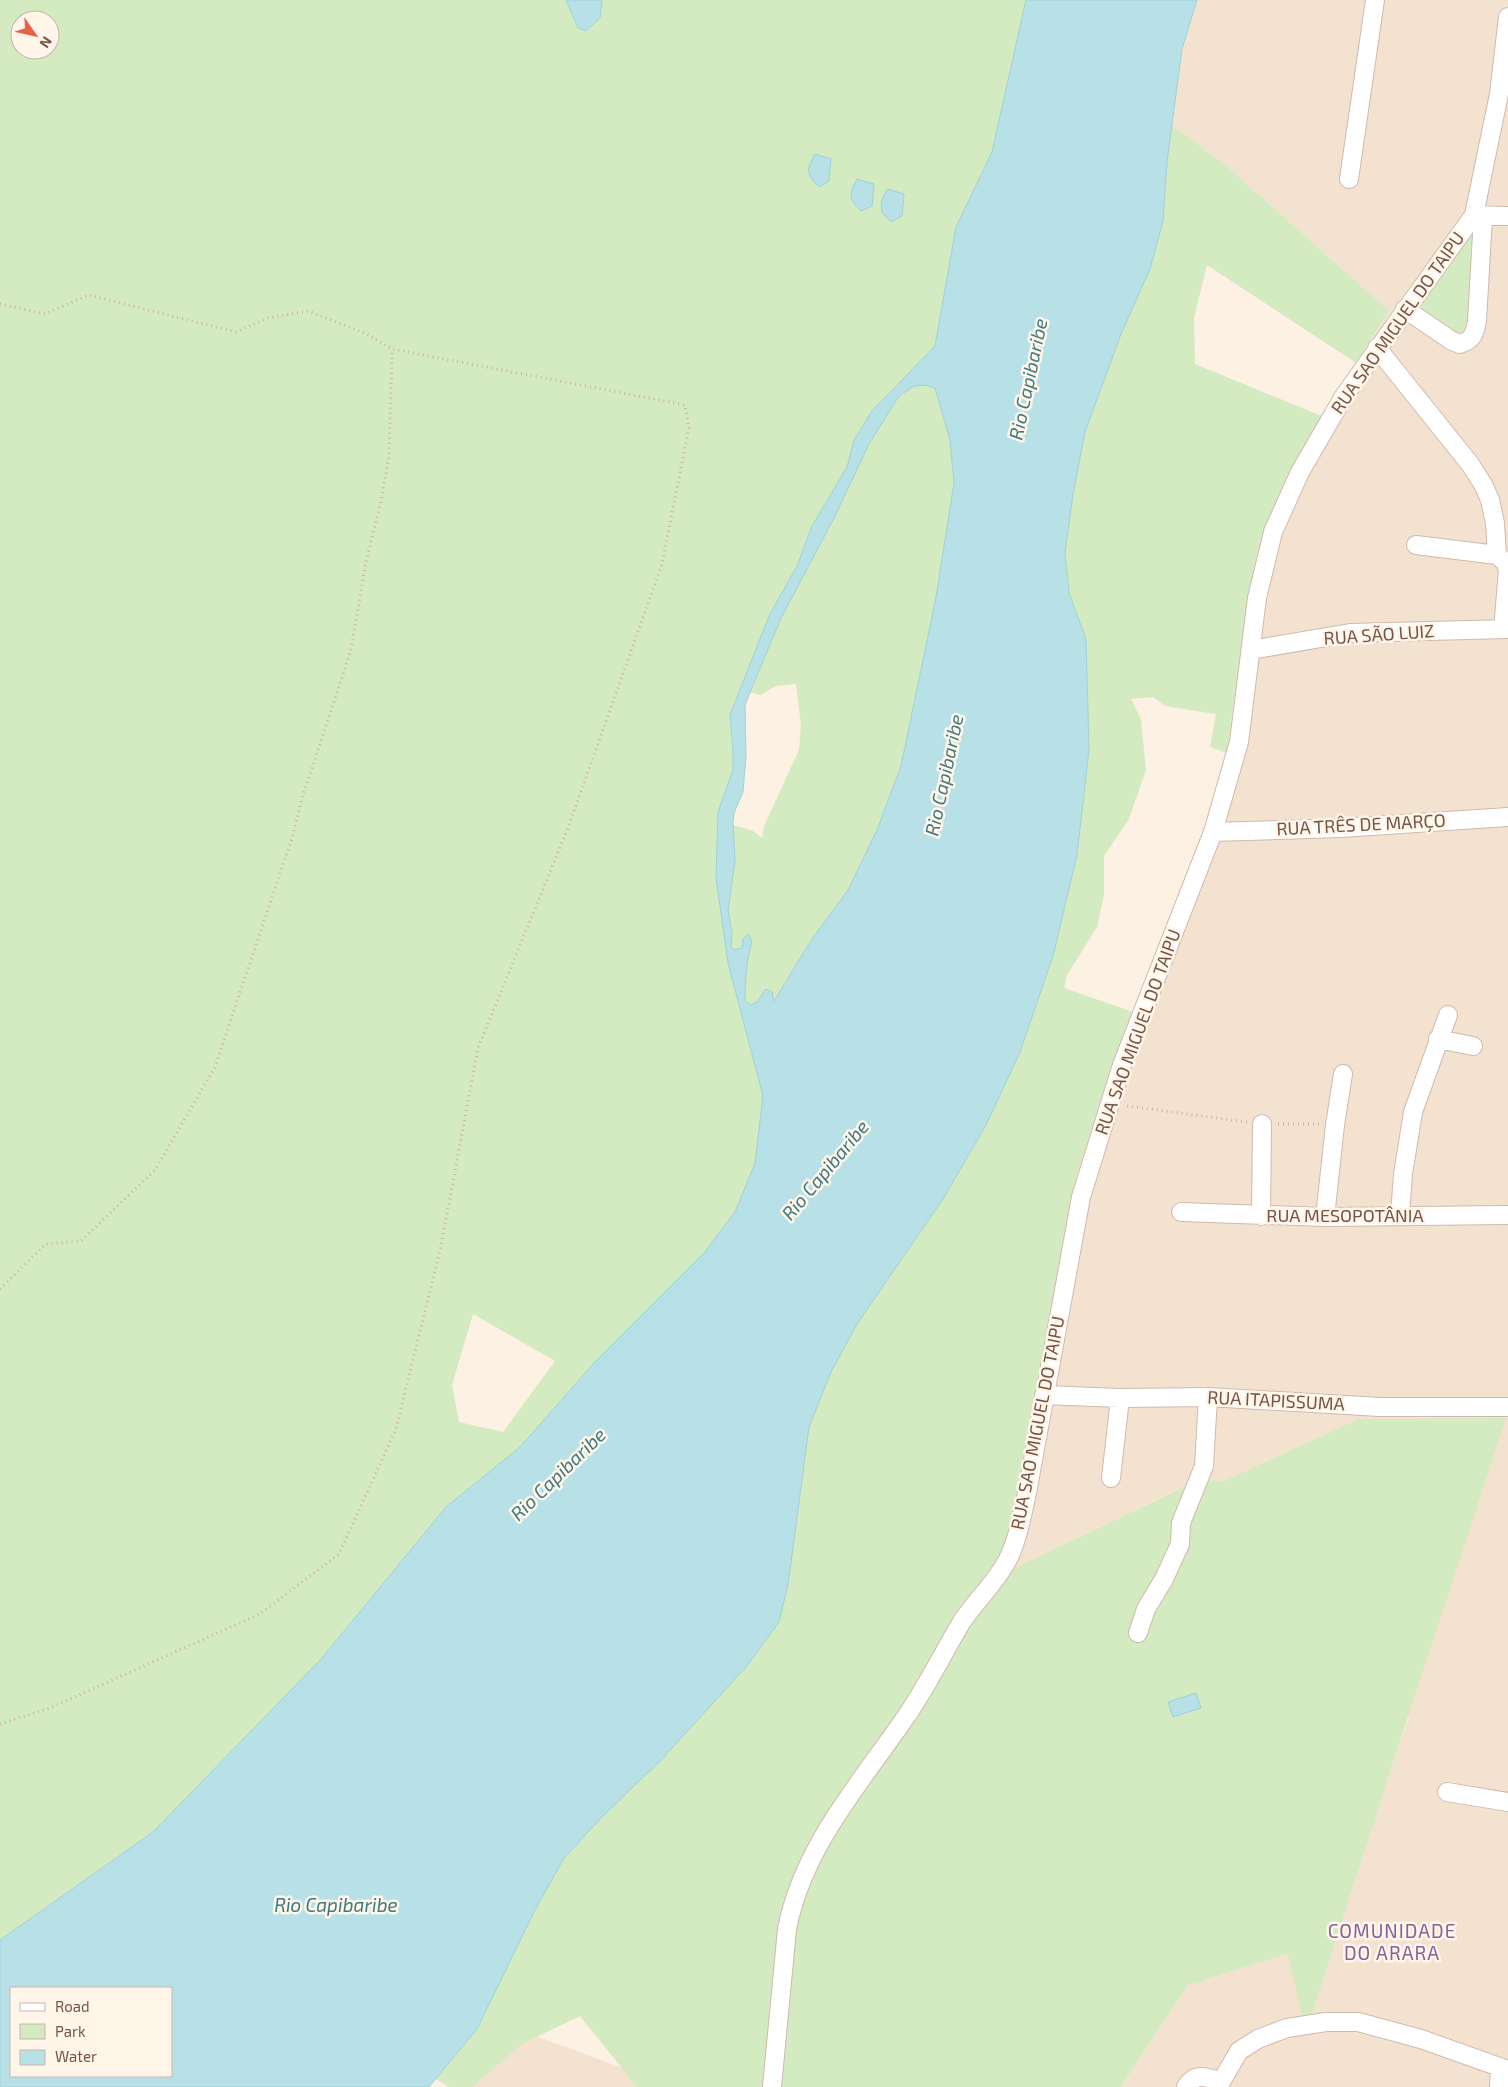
<svg xmlns="http://www.w3.org/2000/svg" width="1508" height="2087" font-family="'Exo 2',sans-serif">
<rect width="100%" height="100%" fill="#fcf1e3"/>
<path fill="#f4e2d1" d="M1197 0H1508V2087H1121L1188 1985 1287 1954 1303 2019 1409 1717 1358 1419 1224 1481 1197 1480 1002 1574 988 1571 1005 1547 1014 1525 1027 1436 1077 1174 1110 1073 1215 800 1228 753 1248 596 1261 537 1305 448 1389 311 1230 169 1172 125 1182 49Z
M508 2026 675 2087H452Z"/>
<path fill="#d4eac1" fill-rule="evenodd" d="M0 0H566L578 28 600 18 602 0H1026L992 152 956 227 935 346 872 411 854 440 847 467 812 526 797 566 769 616 730 715 733 748V770L718 812 716 878 728 963 763 1096 755 1163 735 1212 704 1253 594 1363 520 1447 446 1507 322 1658 153 1832 0 1940ZM20 20H50V50H20ZM473 1314 555 1361 503 1432 459 1422 452 1385Z
M1172 125 1230 169 1389 311 1356 363 1207 265 1194 318 1195 364 1324 417 1305 448 1261 537 1248 596 1227 753 1210 747 1216 714 1165 706 1153 697 1131 699 1141 719 1146 770 1129 819 1104 856V896L1097 927 1067 975 1064 988 1133 1012 1110 1073 1077 1174 1027 1436 1014 1525 1005 1547 952 1622 915 1695 813 1842 765 2087H637L580 2016 522 2044 472 2087H449L436 2079 477 2029 535 1910 564 1858 602 1817 788 1585 809 1427 831 1372 857 1324 943 1199 986 1125 1020 1052 1053 956 1077 855 1089 749 1086 639 1069 593 1065 553 1073 494 1085 432 1121 334 1150 269Z
M1475 223 1469 321 1462 332 1451 334 1418 310V299Z
M926 385 935 388 950 440 954 483 936 597 901 766 877 830 848 890 812 939 773 1002 750 1005 745 1000C745 979 747 960 752 941L748 934 743 939 742 948 734 951 731 946 732 933 728 910 735 861 733 825 753 831 762 838 764 826 799 750 801 725 796 684 776 686 760 695 751 692 781 618 869 444 899 396 914 386Z
M1506 1418C1441 1618 1374 1817 1311 2018L1303 2019 1287 1954 1188 1985 1121 2087H774L788 1934 803 1883 944 1660 1002 1574 1198 1480 1224 1481 1358 1419Z"/>
<path fill="#b7e1e6" stroke="#9ed2d7" fill-rule="evenodd" d="M566 0H602L600 18 586 31 578 28Z
M1026 0H1197L1182 49 1167 162 1163 221 1150 269 1121 334 1085 432 1073 494 1065 553 1069 593 1086 639 1089 749 1077 855 1053 956 1020 1052 986 1125 943 1199 857 1324 831 1372 809 1427 788 1585 779 1622 746 1667 661 1760 602 1817 564 1858 535 1910 477 2029 429 2087H0V1940L153 1832 322 1658 446 1507 520 1447 594 1363 704 1253 735 1212 755 1163 763 1096 728 963 716 878 718 812 733 770V748L730 715 769 616 797 566 812 526 847 467 854 440 872 411 935 346 956 227 992 152ZM926 385 935 388 950 440 954 483 936 597 901 766 877 830 848 890 812 939 774 1001 772 992 766 989 757 1002 750 1005 745 1000C745 979 747 960 752 941L748 934 743 939 742 948 734 950 731 946 732 933 728 910 735 861 733 822 734 813 743 792 746 757 745 705 781 618 834 518 869 444 899 396 914 386ZM11 1988H171V2076H11Z
M815 154 831 159 829 181 819 187C806 174 806 170 815 154Z
M857 179 874 184 872 206 861 211C848 198 849 195 857 179Z
M887 189 904 194 902 216 891 222 882 213 881 202Z
M1196 1693 1201 1708 1173 1717 1168 1702Z"/>
<g fill="none" stroke-linecap="round" stroke-linejoin="round">
<defs>
<path id="minor" d="M1349 179 1375 0
M1474 215 1508 216
M1405 309 1452 341 1460 344C1473 340 1475 333 1477 321L1483 217
M1377 348 1470 464 1484 486 1490 500 1495 523 1497 555 1505 562 1508 570 1503 629
M1416 545 1497 555
M1251 650 1350 633 1508 629
M1213 832 1341 828 1508 817
M1438 1039 1473 1046
M1181 1212 1325 1217 1508 1215
M1400 1215 1403 1174 1413 1112 1448 1015
M1261 1216 1262 1124
M1325 1217 1335 1125 1343 1074
M1044 1395 1120 1398 1208 1397 1380 1407H1508
M1111 1478 1120 1398
M1138 1633 1146 1609 1164 1579 1180 1544 1181 1523 1204 1466 1208 1397
M1447 1792 1508 1802
M772 2087 787 1929C803 1847 859 1785 905 1718 926 1688 942 1655 961 1623 975 1601 996 1583 1008 1559 1018 1539 1022 1515 1027 1493L1081 1197 1122 1065 1213 832 1239 742 1257 598 1273 532 1300 472 1344 396 1474 215 1499 94 1508 17
M1186 2087C1195 2072 1207 2077 1221 2082
M1220 2087 1221 2082 1239 2051 1258 2039 1287 2028 1326 2022H1358L1421 2039 1508 2070
M1499 2087 1500 2067"/>
</defs>
<use href="#minor" stroke="#cfbaad" stroke-width="20"/>
<path stroke="#d6b19e" stroke-width="3" stroke-dasharray="1 4" stroke-linecap="butt" d="M0 304 45 314 89 295 236 332 268 318 308 311 367 334 392 349 685 405 689 428 662 564 568 828 478 1048 441 1246 396 1429 339 1554 260 1614 50 1708 0 1724
M1127 1106 1247 1122
M1278 1124H1319
M0 1289 46 1244 81 1241 155 1170 215 1067 293 835 302 798 351 650 365 566 381 501 389 457 392 349"/>
<use href="#minor" stroke="#fff" stroke-width="18"/>
</g>
<g text-anchor="middle" stroke-width="5" stroke-linejoin="round" paint-order="stroke">
<g font-size="18" fill="#745649" stroke="#fff5e9">
<text transform="translate(1398 323) rotate(-55)" y="6">RUA SAO MIGUEL DO TAIPU</text>
<text transform="translate(1379 635) rotate(-4)" y="6">RUA SÃO LUIZ</text>
<text transform="translate(1361 825) rotate(-3)" y="6">RUA TRÊS DE MARÇO</text>
<text transform="translate(1138 1032) rotate(-70)" y="6">RUA SAO MIGUEL DO TAIPU</text>
<text x="1345" y="1222">RUA MESOPOTÂNIA</text>
<text transform="translate(1276 1401) rotate(3)" y="6">RUA ITAPISSUMA</text>
<text transform="translate(1038 1423) rotate(-79)" y="6">RUA SAO MIGUEL DO TAIPU</text>
</g>
<g font-size="19" font-style="italic" fill="#3f7a81" stroke="#fff5e9">
<text transform="translate(1028 379) rotate(-78)" y="7">Rio Capibaribe</text>
<text transform="translate(944 775) rotate(-78)" y="7">Rio Capibaribe</text>
<text transform="translate(825 1170) rotate(-50)" y="7">Rio Capibaribe</text>
<text transform="translate(558 1474) rotate(-44)" y="7">Rio Capibaribe</text>
<text x="336" y="1912">Rio Capibaribe</text>
</g>
<g font-size="19" letter-spacing="1" fill="#846498" stroke="#fff5e9">
<text x="1392" y="1938">COMUNIDADE<tspan x="1392" dy="22">DO ARARA</tspan></text>
</g>
</g>
<rect x="10" y="1987" width="162" height="90" fill="#fff5e9" stroke="#c7b5a9"/>
<rect x="20" y="2003" width="25" height="8" fill="#ffffff" stroke="#c7b5a9"/>
<text x="55" y="2012" font-size="15" fill="#745649">Road</text>
<rect x="20" y="2024" width="25" height="15" fill="#d4eac1" stroke="#c7b5a9"/>
<text x="55" y="2037" font-size="15" fill="#745649">Park</text>
<rect x="20" y="2050" width="25" height="15" fill="#b7e1e6" stroke="#c7b5a9"/>
<text x="55" y="2062" font-size="15" fill="#745649">Water</text>
<g transform="translate(35 35) rotate(124)"><circle r="24" fill="#fff5e9" stroke="#c7b5a9"/>
<path d="M0-4L9 19L0 12L-9 19Z" fill="#e66248"/>
<text y="-8" font-size="14" font-weight="bold" text-anchor="middle" fill="#745649">N</text>
</g>
</svg>
